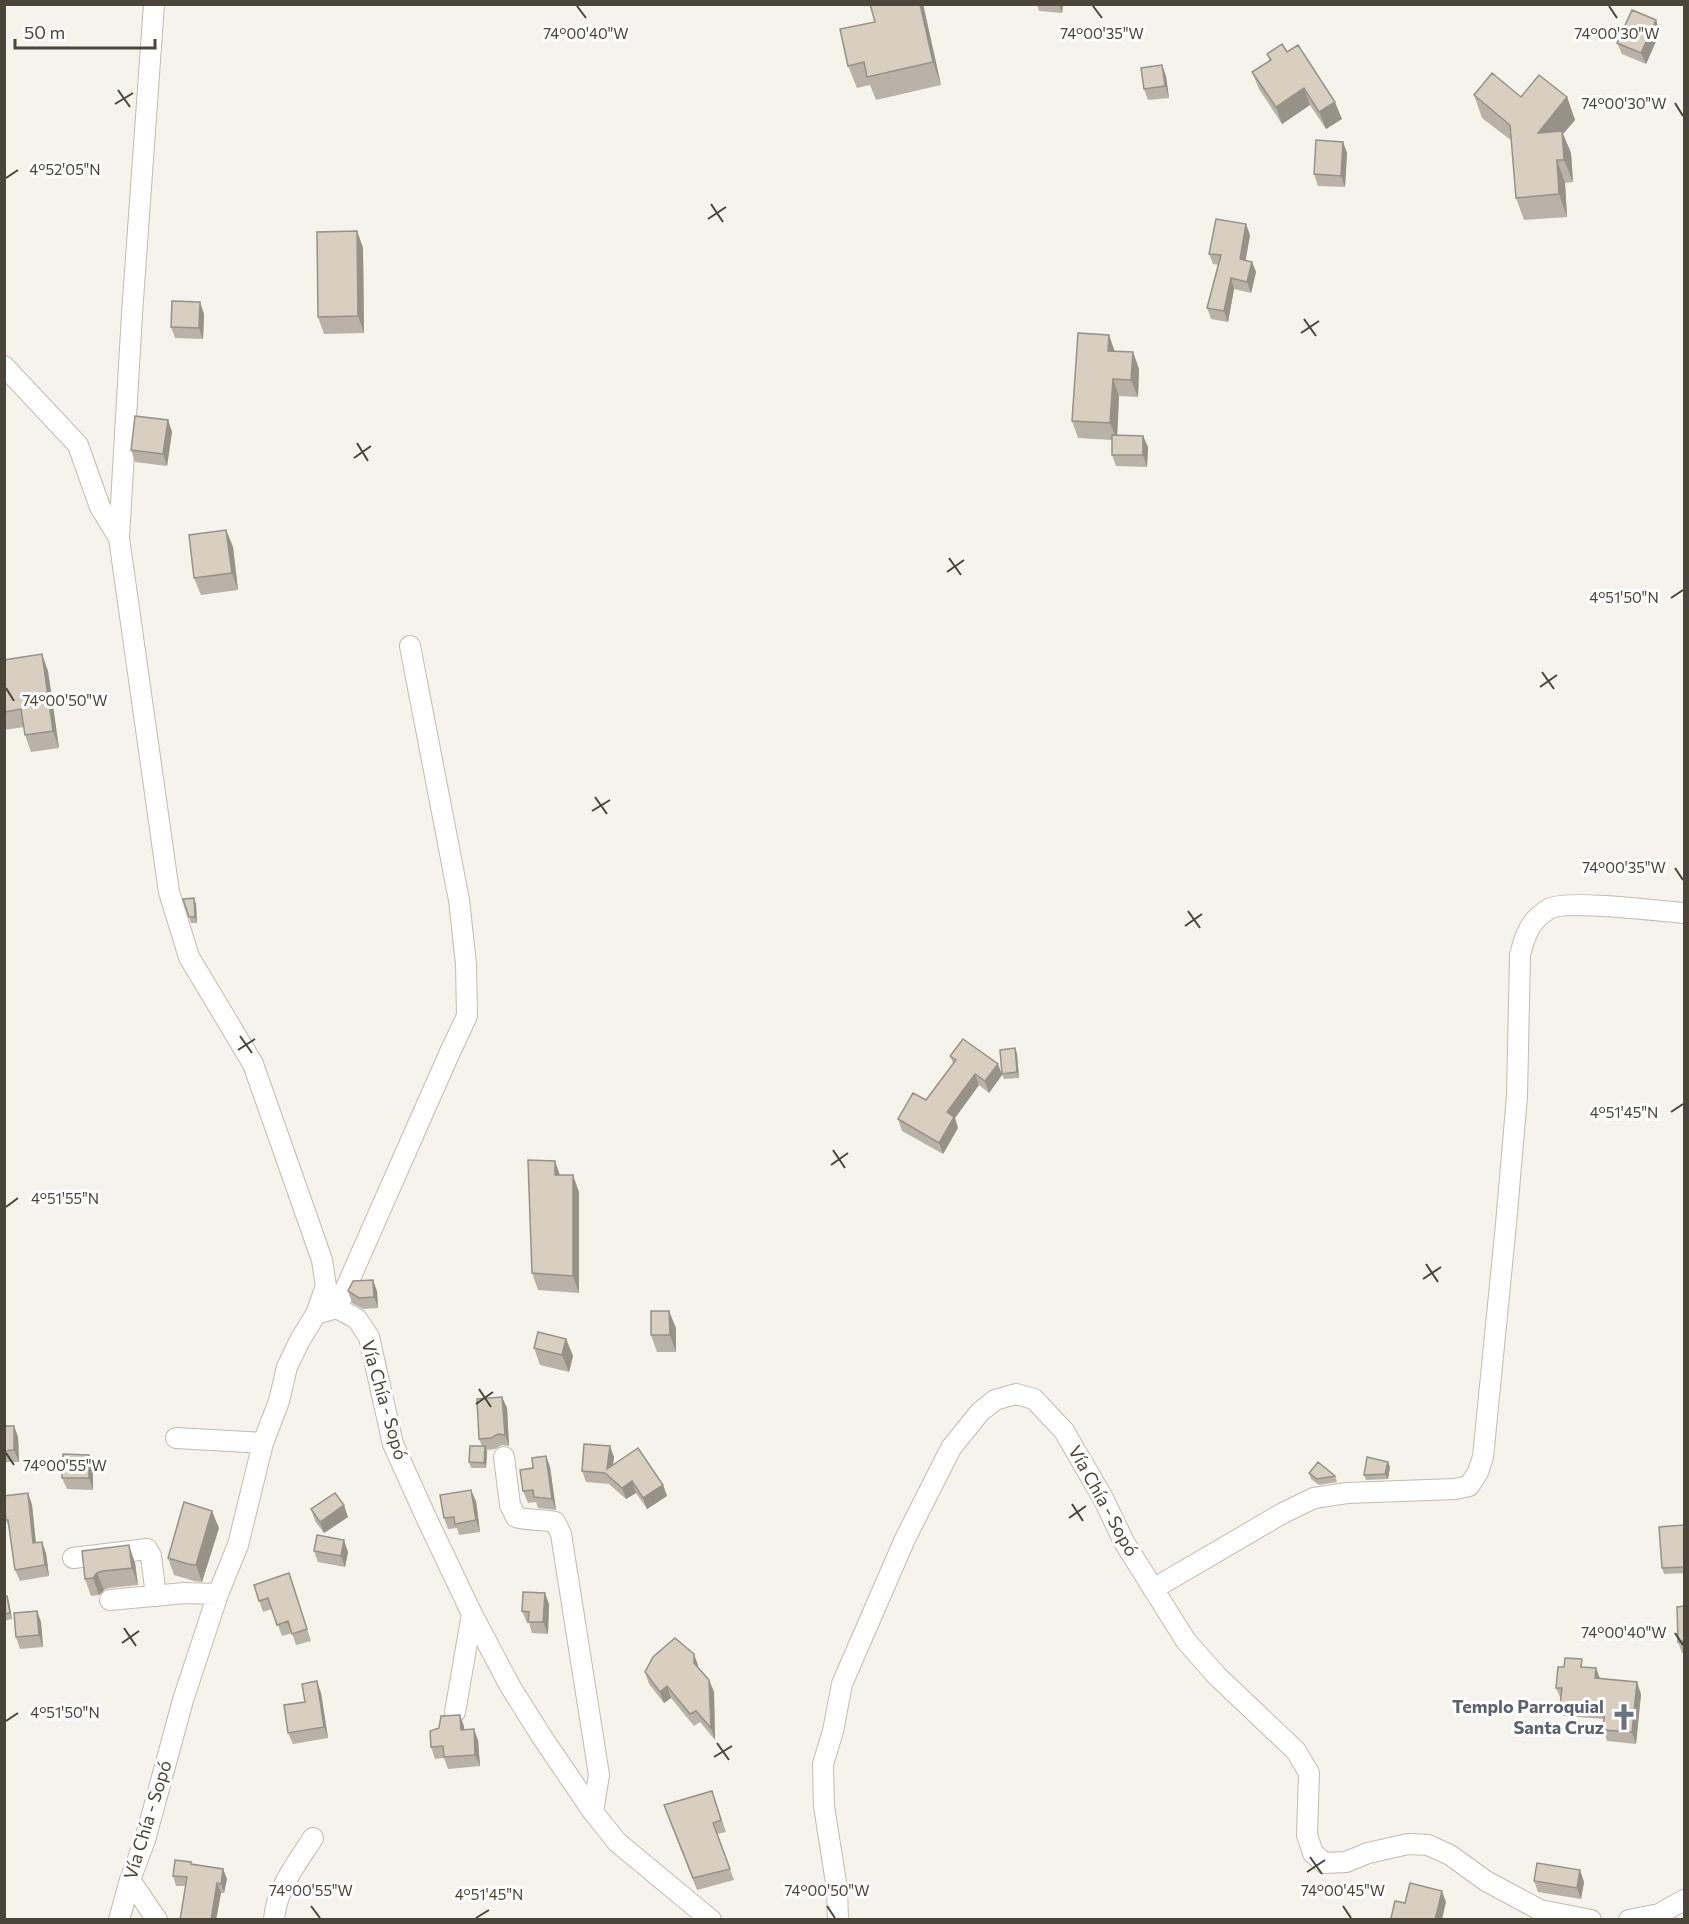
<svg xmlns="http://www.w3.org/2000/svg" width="1689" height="1924" font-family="Commissioner,sans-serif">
<rect width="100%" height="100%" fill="#f6f3ec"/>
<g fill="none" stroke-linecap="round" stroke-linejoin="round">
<defs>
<path id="minor" d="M154 4 132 314 119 538 169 892 189 957 253 1064 322 1260 326 1286 316 1314
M4 366 78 445 100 507 119 538
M337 1308 450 1052 467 1016 466 964 459 900 410 646
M176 1438 263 1443
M504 1457 510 1505 516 1517C529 1521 542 1519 555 1522L561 1534 599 1775 593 1812
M73 1558 147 1549 151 1556 156 1596
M1153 1589 1283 1513 1314 1498 1347 1493 1455 1489 1469 1486 1478 1472 1483 1457 1506 1224 1517 1096 1520 955C1525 935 1530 920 1549 909 1565 899 1660 911 1684 913
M110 1600 184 1593 218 1594
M455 1712 472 1614
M130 1880 157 1920
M119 1920 130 1880 145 1840 183 1700 218 1594 238 1545 263 1443 279 1401 287 1367 300 1340 316 1314 337 1308 357 1319 369 1337 393 1444 425 1515 472 1614 510 1686 542 1737 593 1812 617 1842 711 1920
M274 1920C276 1889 297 1863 313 1838
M838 1920 837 1889 824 1806 823 1764 833 1731 842 1684 905 1539 951 1448 980 1412 995 1400 1016 1394 1034 1399 1064 1431 1103 1498 1124 1542 1186 1641 1217 1676 1296 1751 1309 1773 1307 1835 1313 1853 1324 1863 1346 1862 1368 1853 1408 1844 1428 1845 1450 1855 1486 1881 1540 1910 1591 1920
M1629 1920 1659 1914 1684 1900"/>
</defs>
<use href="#minor" stroke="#c2bbae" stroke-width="22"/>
<use href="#minor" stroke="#fff" stroke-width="20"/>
</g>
<path fill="#bab2a6" d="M923 4 941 85 876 100 870 85 857 88 848 66Z
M1037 4H1063L1062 13 1039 11Z
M1656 20 1660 32 1646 64 1622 54 1617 43Z
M1287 52 1342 119 1326 129 1310 105 1282 124 1259 89 1252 72 1270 61 1267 54Z
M1162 65 1166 76 1169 98 1148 100 1144 89Z
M1474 95 1567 97 1575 120 1563 134 1571 153 1573 182 1565 183 1567 217 1524 220 1516 198 1512 141 1482 118Z
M1343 142 1347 153 1345 187 1318 186 1314 174Z
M357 231 363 248 364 333 324 334 318 317Z
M1250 235 1245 260 1252 262 1256 272 1251 293 1234 289 1228 322 1211 319 1207 308 1218 265 1213 264 1209 254Z
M204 314 203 339 175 338 171 327Z
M1115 351 1133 352 1139 369 1138 397 1119 396 1117 435 1143 436 1148 447 1147 467 1116 466 1112 455V440L1078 438 1072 421Z
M168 420 172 432 167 466 135 462 131 450Z
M226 530 233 547 238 590 201 595 194 578Z
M4 660 48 671 59 748 31 752 25 735 24 727 4 730Z
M194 898 196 904 197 923H191L183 899Z
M1015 1048 1017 1054 1019 1078 1004 1079 1002 1074Z
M950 1056 998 1064 1002 1075 989 1093 979 1085 955 1118 958 1128 943 1154 902 1131 898 1119 926 1100 953 1063Z
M560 1175 579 1192V1293L538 1290 532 1273Z
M348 1291H377L378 1308 363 1309 352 1303Z
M676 1328V1352H657L651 1335Z
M566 1339 573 1356 569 1372 540 1365 534 1348Z
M502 1397 507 1408 509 1446 502 1445 495 1449 486 1450 487 1452 486 1468H471L469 1462 482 1446 479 1439Z
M4 1426H14L18 1437 19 1462H4Z
M89 1455 93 1466V1490L67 1489 62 1478Z
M546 1456 550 1467 556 1510 538 1508 536 1502 528 1503 523 1491 533 1468Z
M614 1457 613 1465 663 1485 667 1496 647 1509 636 1493 626 1499 609 1484 586 1482 582 1471Z
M1390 1467 1388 1479 1366 1480 1364 1475Z
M1309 1473 1335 1476 1337 1482 1319 1485 1311 1479Z
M28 1493 32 1505 36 1543 46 1553 49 1576 20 1581 15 1570 10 1531 6 1520Z
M476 1501 480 1532 459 1535 457 1528 448 1529 444 1518Z
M311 1509 348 1517 324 1533 315 1521Z
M1684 1525V1573L1664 1574 1662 1568Z
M219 1528 202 1582 194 1581 174 1575 168 1558Z
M82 1551 135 1563 138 1585 109 1588 104 1590 99 1595 91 1596 85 1579Z
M314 1551 348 1552 345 1567 318 1562Z
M254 1585H293L311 1641 296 1645 292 1633 282 1636 272 1609 263 1612Z
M4 1596H7L9 1602 12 1619 4 1621Z
M549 1604 548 1634 532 1633 529 1623H527L522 1611Z
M1684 1606V1653H1682L1678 1642Z
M37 1611 41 1622 43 1647 20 1649 16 1637Z
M698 1665V1668L709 1680 714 1692 715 1740 700 1722 694 1726 671 1698 664 1703 649 1684 645 1672Z
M1585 1667 1596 1668 1600 1679 1641 1694 1636 1744 1607 1741 1603 1730 1604 1719 1564 1716 1560 1705 1561 1699 1556 1688Z
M321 1693 328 1738 293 1744 288 1733Z
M464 1726V1730L478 1740 480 1766 448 1769 444 1758 435 1759 431 1747Z
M716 1802 726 1832 717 1834 734 1880 697 1890 668 1817Z
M192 1864 223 1869 227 1879 224 1893H221L216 1920H180L186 1886H176L173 1876Z
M1534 1881 1584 1882 1581 1899 1538 1892Z"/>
<path fill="#979187" d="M920 4H923L941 85 933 62Z
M1059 4H1063L1062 13Z
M1656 20 1660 32 1646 64 1641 53Z
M1162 65 1166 76 1169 98 1165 86Z
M1304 88 1310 105 1282 124 1276 107Z
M1567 97 1575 120 1563 134 1571 153 1573 182 1564 160 1538 133Z
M1335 102 1342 119 1326 129 1319 112Z
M1343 142 1347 153 1345 187 1341 176Z
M1557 160 1565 183 1567 217 1559 194Z
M1246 224 1250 235 1244 270 1240 259Z
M357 231 363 248 364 333 358 316Z
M1252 262 1256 272 1251 293 1247 282Z
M1231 278 1234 289 1228 322 1224 311Z
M200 302 204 314 203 339 199 328Z
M1109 335 1115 352 1108 351Z
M1133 352 1139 369 1138 397 1131 380Z
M1113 379 1119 396 1117 440 1110 423Z
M168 420 172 432 167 466 163 454Z
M1143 436 1148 447 1147 467 1143 455Z
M226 530 233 547 238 590 232 573Z
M42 654 48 671 59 748 53 731Z
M194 898 196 904 197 923 195 917Z
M1015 1048 1017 1054 1019 1078 1017 1072Z
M998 1064 1002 1075 989 1093 985 1081Z
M975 1074 979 1085 955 1118 958 1128 943 1154 939 1143 947 1112Z
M555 1161 561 1178 555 1175Z
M573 1175 579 1192V1293L573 1276Z
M373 1280 377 1291 378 1308 374 1297Z
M669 1311 676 1328V1352L670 1335Z
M566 1339 573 1356 569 1372 562 1355Z
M502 1397 507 1408 509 1446 505 1435Z
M14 1426 18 1437 19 1462 14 1450Z
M485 1446 487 1452 486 1468 484 1463Z
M610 1446 614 1457 611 1479 607 1469Z
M89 1455 93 1466V1490L89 1478Z
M546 1456 550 1467 556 1510 552 1499Z
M1388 1462 1390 1467 1388 1479 1385 1474Z
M632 1481 636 1493 626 1499 622 1488Z
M663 1485 667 1496 647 1509 643 1498Z
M471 1490 476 1501 480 1532 476 1520Z
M28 1493 32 1505 37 1554 33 1543Z
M344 1505 348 1517 324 1533 320 1522Z
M212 1511 219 1528 202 1582 196 1565Z
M344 1540 348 1552 345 1567 341 1556Z
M42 1542 46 1553 49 1576 45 1565Z
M129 1545 135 1563 138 1585 132 1568Z
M97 1573 104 1590 99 1595 93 1578Z
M545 1593 549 1604 548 1634 543 1622Z
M7 1596 9 1602 12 1619 10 1613Z
M37 1611 41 1622 43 1647 39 1635Z
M694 1654 698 1665V1675L694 1663Z
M1596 1668 1600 1679 1595 1678Z
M709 1680 714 1692 715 1740 711 1728Z
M317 1681 321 1693 328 1738 324 1727Z
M1637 1682 1641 1694 1636 1744 1632 1732Z
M667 1686 671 1698 664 1703 660 1692Z
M460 1715 464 1726 465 1741 461 1730Z
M474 1729 478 1740 480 1766 475 1755Z
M223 1869 227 1879 224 1893 221 1884Z
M1580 1870 1584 1882 1581 1899 1577 1888Z
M217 1883 221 1893 216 1920H211Z
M1442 1891 1446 1902 1442 1920H1435Z"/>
<path fill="#d8cfc1" stroke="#979187" stroke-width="1.5" d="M870 4H920L933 62 867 77 864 62 848 66 840 29 875 22Z
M1632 10 1656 20 1641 53 1617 43Z
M1282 44 1287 52 1298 45 1335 102 1319 112 1304 88 1276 107 1252 72 1271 60 1267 54Z
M1162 65 1165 86 1144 89 1141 68Z
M1492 73 1521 97 1539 75 1567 97 1538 133 1562 131 1564 160H1557L1559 194 1516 198 1510 125 1474 95Z
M1316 140 1343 142 1341 176 1314 174Z
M1216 219 1246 224 1240 259 1252 262 1247 282 1231 278 1224 311 1207 308 1221 255 1209 254Z
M357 231 358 316 318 317 317 232Z
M172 301 200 302 199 328 171 327Z
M1078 333 1109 335 1108 351 1133 352 1131 380 1113 379 1110 423 1072 421Z
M135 416 168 420 163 454 131 450Z
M1112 435 1143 436V455H1112Z
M226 530 232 573 194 578 189 535Z
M42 654 53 731 25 735 21 709 4 712V660Z
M194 898 195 917H189L183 899Z
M963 1039 998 1064 985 1081 975 1074 947 1112 954 1117 939 1143 898 1119 913 1093 926 1100 956 1060 950 1056Z
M1015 1048 1017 1072 1002 1074 1000 1050Z
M528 1160 555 1161V1175H573V1276L532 1273Z
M373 1280 374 1297 359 1298 348 1291 353 1281Z
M651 1311H669L670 1335H651Z
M538 1332 566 1339 562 1355 534 1348Z
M502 1397 505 1435 498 1434 491 1438 479 1439 477 1399Z
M4 1426H14V1450L4 1451Z
M584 1444 610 1446 607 1469 638 1448 663 1485 643 1498 632 1481 622 1488 605 1473 582 1471Z
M470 1446H485L484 1463 469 1462Z
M63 1454 89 1455V1478H62Z
M546 1456 552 1499 534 1497 533 1490 523 1491 520 1470 533 1468 532 1458Z
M1367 1457 1388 1462 1385 1474 1364 1475Z
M1318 1462 1335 1476 1317 1479 1309 1473Z
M471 1490 476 1520 455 1524 454 1517 444 1518 440 1495Z
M28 1493 33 1543 42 1542 45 1565 15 1570 8 1520H6L4 1496Z
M335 1493 344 1505 320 1522 311 1509Z
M184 1502 212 1511 196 1565 188 1564 168 1558Z
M1684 1525V1567L1662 1568 1659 1527Z
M317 1535 344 1540 341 1556 314 1551Z
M129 1545 132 1568 103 1571 97 1573 93 1578 85 1579 82 1551Z
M289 1573 307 1629 292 1634 288 1621 277 1625 268 1598 259 1601 254 1585Z
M523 1592 545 1593 543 1622H528L529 1612 522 1611Z
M4 1596H7L10 1613 4 1614Z
M1684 1606V1641L1678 1642 1677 1607Z
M37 1611 39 1635 16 1637 14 1613Z
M675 1638 694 1654V1663L709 1680 711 1728 696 1711 690 1714 667 1686 660 1692 645 1672 653 1657Z
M1565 1658 1582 1659 1581 1667 1596 1668 1595 1678 1637 1682 1632 1732 1603 1730 1605 1708 1560 1705 1562 1688H1556L1558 1667H1564Z
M317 1681 324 1727 288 1733 284 1705 305 1702 302 1684Z
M460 1715 461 1730 474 1729 475 1755 444 1757 443 1746 431 1747 430 1731 439 1728 441 1716Z
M712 1791 721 1820 713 1823 730 1869 693 1878 664 1805Z
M175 1860 191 1862V1864L223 1869 221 1884 217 1883 211 1920H180L187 1877 173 1876Z
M1537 1863 1580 1870 1577 1888 1534 1881Z
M1410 1883 1442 1891 1435 1920H1396L1391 1918 1395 1901 1405 1903Z"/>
<path fill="none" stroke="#4b4439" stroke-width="2" d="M577 6 586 18M1093 6 1102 18M1609 6 1617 18M118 90 130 107M1675 103 1683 116M115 104 133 93M6 178 18 170M711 204 723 222M708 219 726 207M1304 319 1316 336M1301 333 1319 321M357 443 368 461M354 458 371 446M949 558 961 575M947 572 964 560M1671 598 1683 590M1542 672 1554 689M1540 687 1557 675M6 688 14 701M595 797 607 814M592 811 610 800M1675 868 1683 880M1188 911 1200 928M1185 926 1202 914M240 1036 252 1053M238 1050 255 1039M1671 1112 1683 1104M833 1150 845 1168M831 1165 848 1153M6 1207 18 1198M1426 1264 1438 1282M1423 1279 1441 1267M479 1389 491 1407M476 1404 493 1392M6 1453 14 1465M1072 1504 1083 1521M1069 1518 1086 1506M124 1628 136 1646M1675 1633 1683 1645M122 1643 139 1631M6 1721 18 1713M717 1743 729 1760M714 1757 732 1746M1310 1857 1322 1874M1307 1872 1325 1860M311 1906 320 1918M827 1906 835 1918M1343 1906 1351 1918M476 1918 489 1910"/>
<defs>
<symbol id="church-bare" viewBox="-9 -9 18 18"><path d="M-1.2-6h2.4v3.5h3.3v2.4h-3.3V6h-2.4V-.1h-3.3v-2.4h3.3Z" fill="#6b7280" stroke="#fff" stroke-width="2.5" paint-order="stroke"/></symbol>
</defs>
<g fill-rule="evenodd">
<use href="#church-bare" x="1605" y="1698" width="38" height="38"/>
</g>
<g text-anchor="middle" stroke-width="6" stroke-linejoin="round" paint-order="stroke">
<g font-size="18" fill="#4b4439" stroke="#fff">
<text transform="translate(384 1400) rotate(74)" y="6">Vía Chía - Sopó</text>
<text transform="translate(1103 1501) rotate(61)" y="6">Vía Chía - Sopó</text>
<text transform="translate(148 1820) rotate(-73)" y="6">Vía Chía - Sopó</text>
</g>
<g font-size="18" font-weight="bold" fill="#5b616d" stroke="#fff" text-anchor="end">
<text x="1604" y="1713">Templo Parroquial<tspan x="1604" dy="21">Santa Cruz</tspan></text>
</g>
</g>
<g font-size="15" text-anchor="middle" fill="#4b4439" stroke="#fff" stroke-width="6" stroke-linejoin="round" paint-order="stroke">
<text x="1617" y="39">74°00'30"W</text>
<text x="586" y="39">74°00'40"W</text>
<text x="1102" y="39">74°00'35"W</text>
<text x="1624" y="109">74°00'30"W</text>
<text x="65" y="175">4°52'05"N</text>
<text x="1624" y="603">4°51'50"N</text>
<text x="65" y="706">74°00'50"W</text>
<text x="1624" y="873">74°00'35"W</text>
<text x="1624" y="1118">4°51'45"N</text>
<text x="65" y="1204">4°51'55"N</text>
<text x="65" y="1471">74°00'55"W</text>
<text x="1624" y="1638">74°00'40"W</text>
<text x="65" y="1718">4°51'50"N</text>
<text x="311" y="1896">74°00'55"W</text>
<text x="827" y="1896">74°00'50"W</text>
<text x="1343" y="1896">74°00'45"W</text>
<text x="489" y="1900">4°51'45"N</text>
</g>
<rect width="1689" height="1924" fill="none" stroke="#4b4439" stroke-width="12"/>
<path d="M15 39v9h140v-9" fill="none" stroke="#4b4439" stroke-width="3"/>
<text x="24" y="39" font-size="18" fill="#4b4439" stroke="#ffffff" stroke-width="4.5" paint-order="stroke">50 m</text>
</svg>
